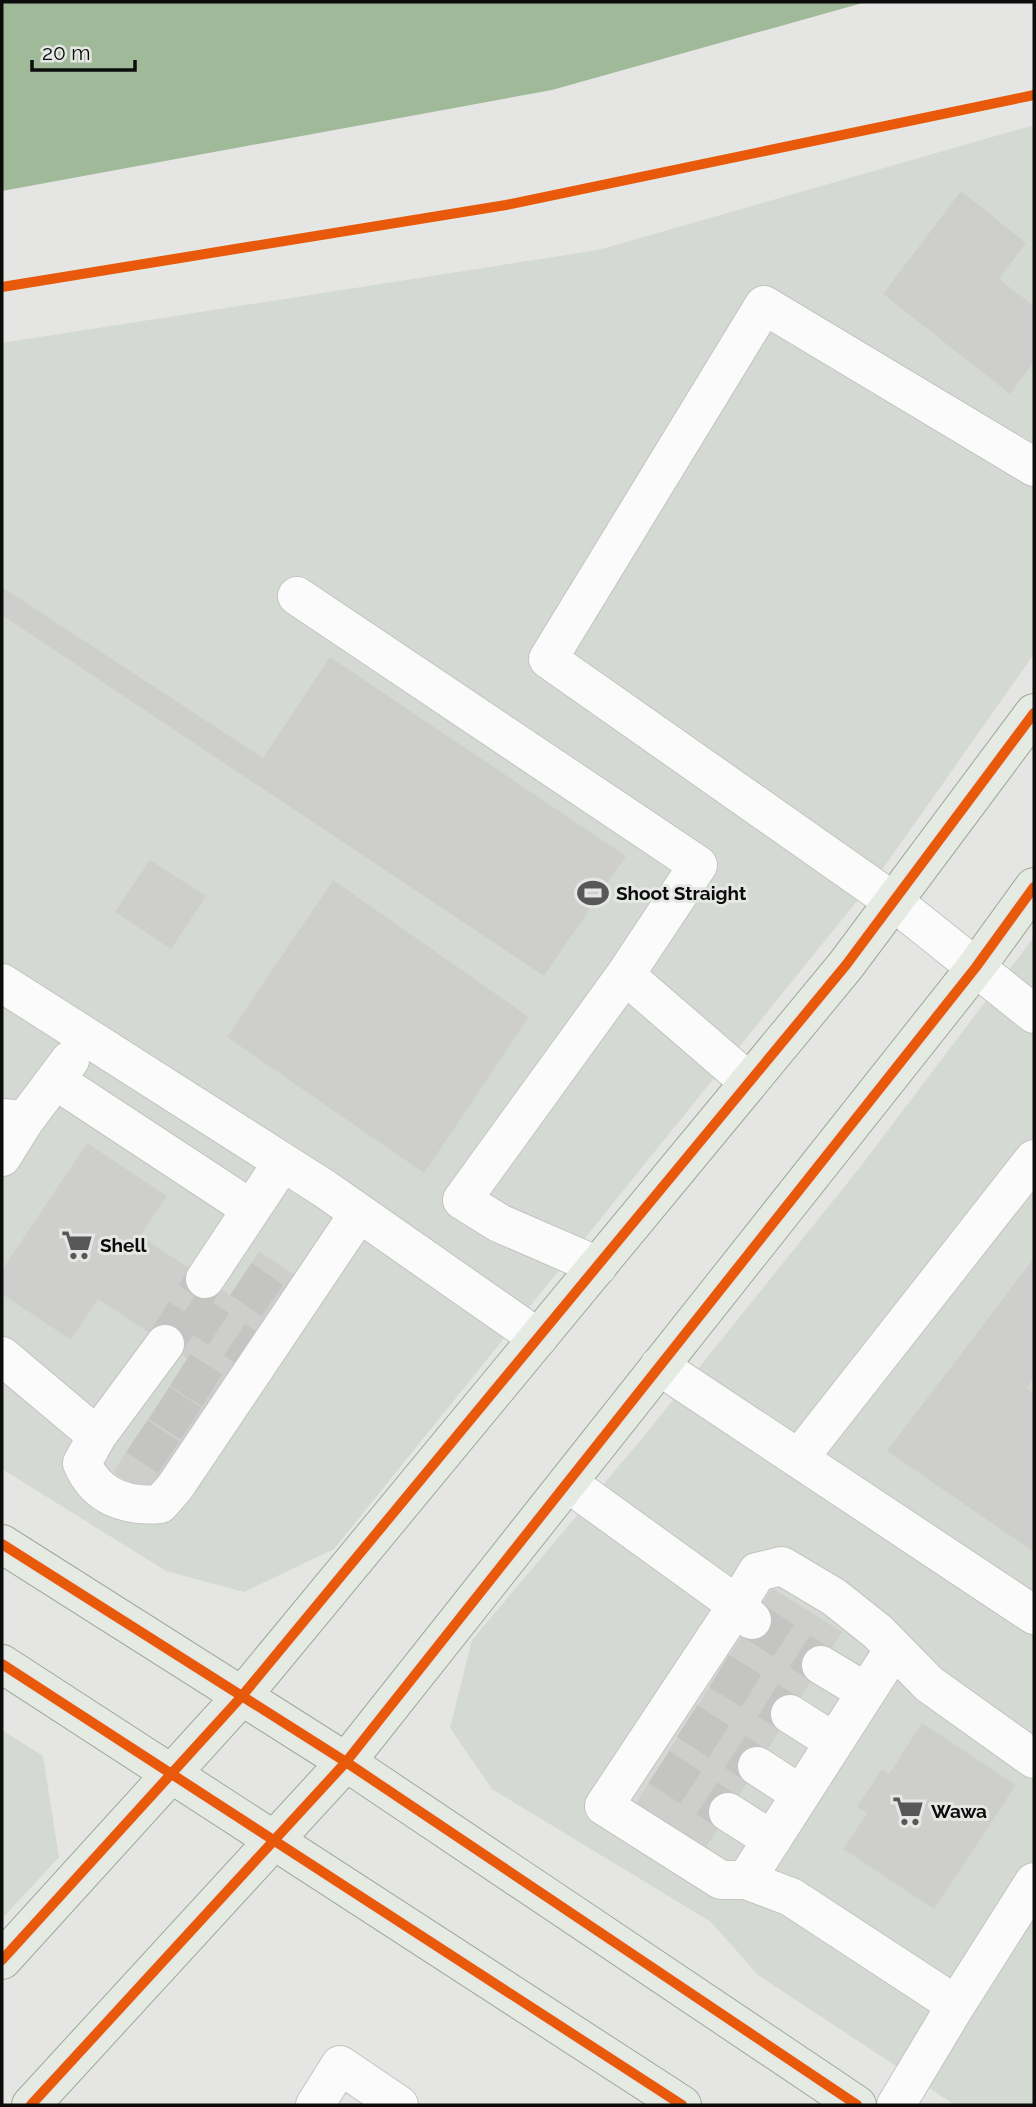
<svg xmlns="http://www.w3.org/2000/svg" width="1036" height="2107" font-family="Raleway,sans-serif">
<rect width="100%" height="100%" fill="#e5e6e4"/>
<path fill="#d5d9d3" d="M1034 125V654L882 870 334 1549 244 1592 166 1571 2 1469V343L598 250Z
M1034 937V2105H955L758 1975 711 1922 492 1789 450 1728 472 1640 644 1436 861 1166Z
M2 1730 43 1756 59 1857 2 1919Z"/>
<path fill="#a0b998" d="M2 2H866L552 90 2 191Z"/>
<path fill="#cecfcd" d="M961 191 1026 243 999 279 1034 306V362L1010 394 883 294Z
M2 587 263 758 330 657 626 856 544 976 2 615Z
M150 860 206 896 171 949 115 912Z
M333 880 529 1017 424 1173 227 1037Z
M87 1143 167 1196 140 1236 230 1295 259 1251 298 1277 152 1498 113 1472 188 1359 98 1299 71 1340 2 1294V1270Z
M1034 1258V1377L1027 1388 1034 1394V1552L887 1451Z
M772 1588 842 1632 703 1852 633 1808Z
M922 1723 1016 1785 934 1909 843 1849 867 1813 857 1807 882 1769 889 1774Z"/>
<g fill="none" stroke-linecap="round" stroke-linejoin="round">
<path stroke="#c4c5c3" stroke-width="38" stroke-dasharray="38 19" stroke-linecap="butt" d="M241 1279 279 1305
M187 1308 250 1350
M165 1344 205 1279
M180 1370 220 1395
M159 1403 198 1428
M137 1436 175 1462
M752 1620 821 1665
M719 1671 790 1714
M687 1721 757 1766
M659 1767 728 1812"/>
<defs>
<path id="minor" d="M1034 467 764 305 548 659 894 902 1034 1014
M297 596 698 865 625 975 749 1082
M2 983 325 1189 538 1338
M55 1080 251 1209
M2 1118 25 1120 70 1060
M2 1157 25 1120
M598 1266 499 1223 462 1200 625 975
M205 1279 282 1163
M2 1356 97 1436 82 1463C96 1497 126 1507 160 1504L175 1487 359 1213
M659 1366 1034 1615
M97 1436 165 1344
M799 1458 1034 1159
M568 1483 737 1605 604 1806 721 1880H746L791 1897 956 2005 896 2105
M752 1620 737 1605 757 1572 782 1566 834 1597 878 1632 929 1684 1034 1759
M821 1665 866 1692
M790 1714 834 1742
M757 1766 800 1794
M728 1812 772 1840
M746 1880 894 1649
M956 2005 1034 1882
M315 2105 340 2065 399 2105"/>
<path id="major" d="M2 1544 346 1762 857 2105
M2 1664 682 2105
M2 1960 242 1696 846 965 1034 713
M31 2105 346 1762 976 967 1034 887"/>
</defs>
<use href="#minor" stroke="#c3c4c2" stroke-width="40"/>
<use href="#major" stroke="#9ea89a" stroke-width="40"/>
<use href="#minor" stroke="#fbfbfb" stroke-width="38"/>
<use href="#major" stroke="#e5ebe3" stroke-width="38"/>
<defs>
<path id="cycleway" d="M2 287 506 205 1034 95
M2 1544 346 1762 857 2105
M2 1664 682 2105
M2 1960 242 1696 846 965 1034 713
M31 2105 346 1762 976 967 1034 887"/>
</defs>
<use href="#cycleway" stroke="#e4e7e3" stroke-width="15"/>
<use href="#cycleway" stroke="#e8590c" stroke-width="10"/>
</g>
<defs>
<symbol id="stadium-bare" viewBox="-9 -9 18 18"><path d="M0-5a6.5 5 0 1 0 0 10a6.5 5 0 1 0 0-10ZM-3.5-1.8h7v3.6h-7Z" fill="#575857" stroke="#e4e7e3" stroke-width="2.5" paint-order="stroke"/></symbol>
<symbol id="supermarket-bare" viewBox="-9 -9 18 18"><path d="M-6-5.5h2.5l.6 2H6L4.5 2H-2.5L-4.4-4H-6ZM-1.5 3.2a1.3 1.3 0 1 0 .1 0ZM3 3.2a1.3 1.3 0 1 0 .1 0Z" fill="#575857" stroke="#e4e7e3" stroke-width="2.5" paint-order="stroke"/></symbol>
</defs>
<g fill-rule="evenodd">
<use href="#stadium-bare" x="571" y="871" width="44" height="44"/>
<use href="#supermarket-bare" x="55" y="1223" width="44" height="44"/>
<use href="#supermarket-bare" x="886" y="1789" width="44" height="44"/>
</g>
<g text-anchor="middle" stroke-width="6" stroke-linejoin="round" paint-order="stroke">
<g font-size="19" font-weight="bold" fill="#0b0c0b" stroke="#e4e7e3" text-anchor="start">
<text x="616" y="900">Shoot Straight</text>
<text x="100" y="1252">Shell</text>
<text x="931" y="1818">Wawa</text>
</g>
</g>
<rect width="1036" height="2107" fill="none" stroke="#0b0c0b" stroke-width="7"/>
<path d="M32 60v10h103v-10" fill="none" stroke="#0b0c0b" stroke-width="3.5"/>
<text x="42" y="60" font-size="21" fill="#0b0c0b" stroke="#e4e7e3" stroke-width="5" paint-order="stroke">20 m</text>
</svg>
